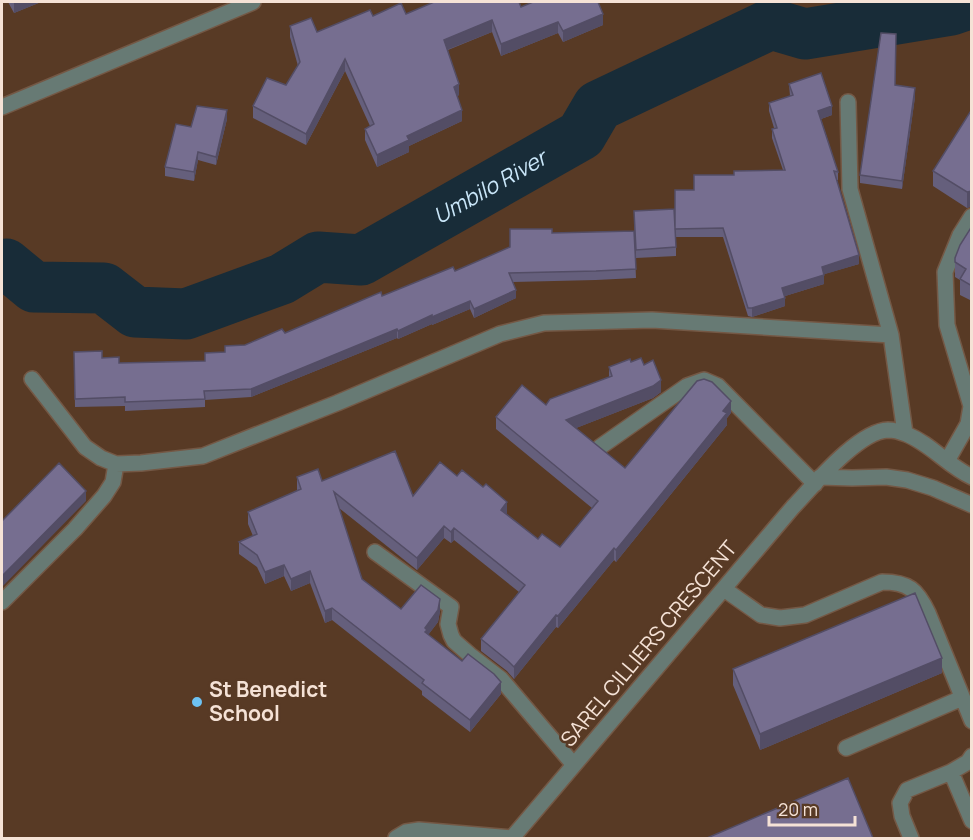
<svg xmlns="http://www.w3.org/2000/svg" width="973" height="840" font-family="Manrope,sans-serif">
<rect width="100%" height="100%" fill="#583a25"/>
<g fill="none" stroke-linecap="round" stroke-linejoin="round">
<path stroke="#182c38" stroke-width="51" id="s1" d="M2 265 6 264 34 287 104 288 135 312 186 314 282 279 318 257 361 260 581 135 598 106 771 24 805 34 951 10 972 3"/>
<defs>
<path id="minor" d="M848 102 850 189 891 335 905 433
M2 107 253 2
M32 379 85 447 101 458 116 464 141 463 203 456 337 403 500 334 544 323 652 320 891 335
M600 447 687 386 704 380 718 386 815 484
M947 461 968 424 971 406 947 325 945 272 960 235 972 216
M820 477 852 478 886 477 907 480 933 488 972 505
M375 552 451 607 448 624 451 635 454 641 470 655 501 679 574 765
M724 589 761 615 780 618 805 615 882 582C909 582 917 590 928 613L972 721
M2 602 75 529 104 496 113 482 116 464
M846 748 962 698
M951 772 972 821
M396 838 406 832 419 830 512 838
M512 838 793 507C813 486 858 431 888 430 894 430 901 432 906 434 931 444 948 466 972 477
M911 838 902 816 900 803 907 790 951 772 968 762 972 756"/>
</defs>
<use href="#minor" stroke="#745845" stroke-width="18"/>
<use href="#minor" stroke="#677a74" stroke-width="15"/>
</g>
<path fill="#655f7c" d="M8 2H41L14 13Z
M521 7 603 25 563 42 558 33 501 56 492 32 448 50 459 95 457 96 462 121 409 146V152L377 167 365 140V129L370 126 345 71 306 145 253 118V106L286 85 298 66 290 37V26L317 32 373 16Z
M789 84 832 115 821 119 838 172V180H837L859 264 824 274V284L785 296V306L752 317 748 316 723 237H676V256L636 258 634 219 675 227 694 190 734 175 783 170 772 138V129L774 128 769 111V103L790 96Z
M895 85 915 97 902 189 860 183V175Z
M972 109V206L967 208 933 186V171Z
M227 119 216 165 198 160 194 181 165 176V167L191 127Z
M972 226V301L960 295V280L955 277V258Z
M634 231 636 278 596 280 513 282 516 298 474 318 470 309 432 325V324L398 339 397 338 251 397 205 400V407L125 411V406L75 407 74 352 102 358 119 363 205 361 225 352 285 333 382 296 455 271 552 233Z
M631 362 644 365 661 392 653 398 576 428 625 468 731 413 727 418V425L616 562 614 560 558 628 556 627 514 679 507 671 481 651V639L519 592 454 540 451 543 444 538 417 570 339 508 362 579 401 609 440 611 438 622 428 635 501 694 470 732 422 695V691L332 620 325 623 310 583 291 591 284 576 265 584 257 567 239 554V542L253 536 248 524V512L297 491V477L322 481 413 496 457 476 507 514 506 515 538 539 560 547 592 508 496 429V417L546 405 609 377V367Z
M733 669 942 673 760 750 733 685Z"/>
<path fill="#534d65" d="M14 2H41L14 13Z
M603 14V25L563 42V31Z
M492 20V32L444 51V40Z
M558 22V33L501 56V44Z
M345 59V71L306 145V134Z
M459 84V95L454 99V87Z
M915 88V97L902 189V181Z
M832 106V115L818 120V111Z
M227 110V119L216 165V157Z
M462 110V121L409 146V152L377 167V155L407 136Z
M198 152V160L194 181V172Z
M972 191V206L967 208V192Z
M859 255V264L822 275V267Z
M824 275V284L782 297V288Z
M516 290V298L474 318V309Z
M785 298V306L752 317V308Z
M470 301V309L432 325V317Z
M432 315V324L398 339V331Z
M397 329V338L251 397V389Z
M661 380V392L653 398 566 432V420Z
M731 401V413L727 418V425L616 562V550Z
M86 491V501L2 587V576Z
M507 502V514L501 522V510Z
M444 526V538L417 570V558Z
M454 528V540L451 543V532Z
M614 548V560L558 628V616Z
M284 565V576L265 584V572Z
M310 571V583L291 591V579Z
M440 599V611L438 622 425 639V628Z
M332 608V620L325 623V611Z
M556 615V627L514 679V667Z
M942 658V673L760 750V734Z
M501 682V694L470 732V720Z"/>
<path fill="#766e90" stroke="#534d65" stroke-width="1.5" d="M434 2H519L521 7 533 2H598L603 14 563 31 558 22 501 44 492 20 444 40 459 84 454 87 462 110 407 136 409 140 377 155 365 129 374 124 345 59 306 134 253 106 267 78 286 85 300 62 290 26 311 18 317 32 370 10 373 16 401 3 406 14Z
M881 33 896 34 895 85 915 88 902 181 860 175Z
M821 73 832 106 818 111 838 172 834 171 859 255 822 267 824 275 782 288 785 298 752 308H748L723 228 675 229V190H694V175H734V171L785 170 772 129 777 128 769 103 793 95 789 84Z
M197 106 227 110 216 157 198 152 194 172 165 167 176 124 191 127Z
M972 109V191L967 192 933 171Z
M674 209 676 247 636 250 634 211Z
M972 226V286L960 279 966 269 955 262V258L960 245Z
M510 229H552V233L634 231 636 269 596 271 509 273 516 290 474 309 470 301 432 317V315L398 331 397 329 251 389 204 391 205 399 125 402V397L75 399 74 352 102 351V358L119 357V363L205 361V353L225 352V346L245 345 282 329 285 333 381 292 382 296 453 267 455 271 510 247Z
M641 358 644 365 653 360 661 380 653 386 566 420 625 468 697 381 704 379 712 382 731 401 723 411 727 413 616 550 614 548 558 616 556 615 514 667 507 660 481 639 525 585 454 528 451 532 444 526 417 558 334 492 362 579 401 609 421 585 440 599 438 610 425 628 427 630 425 632 462 661 468 654 494 674 501 682 470 720 422 683 424 680 332 608 325 611 310 571 291 579 284 565 265 572 257 555 239 542 257 534 248 512 301 489 297 477 318 469 322 481 395 451 413 496 440 462 457 476 462 470 483 487 486 484 507 502 501 510 538 539 542 534 560 547 598 501 496 417 522 385 546 405 550 399 612 376 609 367 630 359 631 362Z
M59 463 86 491 2 576V521Z
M915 593 942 658 760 734 733 669Z
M848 778 873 838H707Z"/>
<circle fill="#6dc2f3" stroke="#583a25" stroke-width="2" cx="197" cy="702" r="6"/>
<g text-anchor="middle" stroke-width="5" stroke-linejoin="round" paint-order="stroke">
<g font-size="21" fill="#f5e2d6" stroke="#583a25">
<text transform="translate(649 644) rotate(-50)" y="7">SAREL CILLIERS CRESCENT</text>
</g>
<g font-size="21" font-weight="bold" fill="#f5e2d6" stroke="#583a25" text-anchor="start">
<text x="209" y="697">St Benedict<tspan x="209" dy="24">School</tspan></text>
</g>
<g font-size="22" font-style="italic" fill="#cae7f9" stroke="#583a25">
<text dy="8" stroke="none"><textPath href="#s1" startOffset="536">Umbilo River</textPath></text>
</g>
</g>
<rect width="973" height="840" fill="none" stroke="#f5e2d6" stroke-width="6"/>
<path d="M769 816v9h86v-9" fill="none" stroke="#f5e2d6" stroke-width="3"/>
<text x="778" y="816" font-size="18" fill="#f5e2d6" stroke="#583a25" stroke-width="4.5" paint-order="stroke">20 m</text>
</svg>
